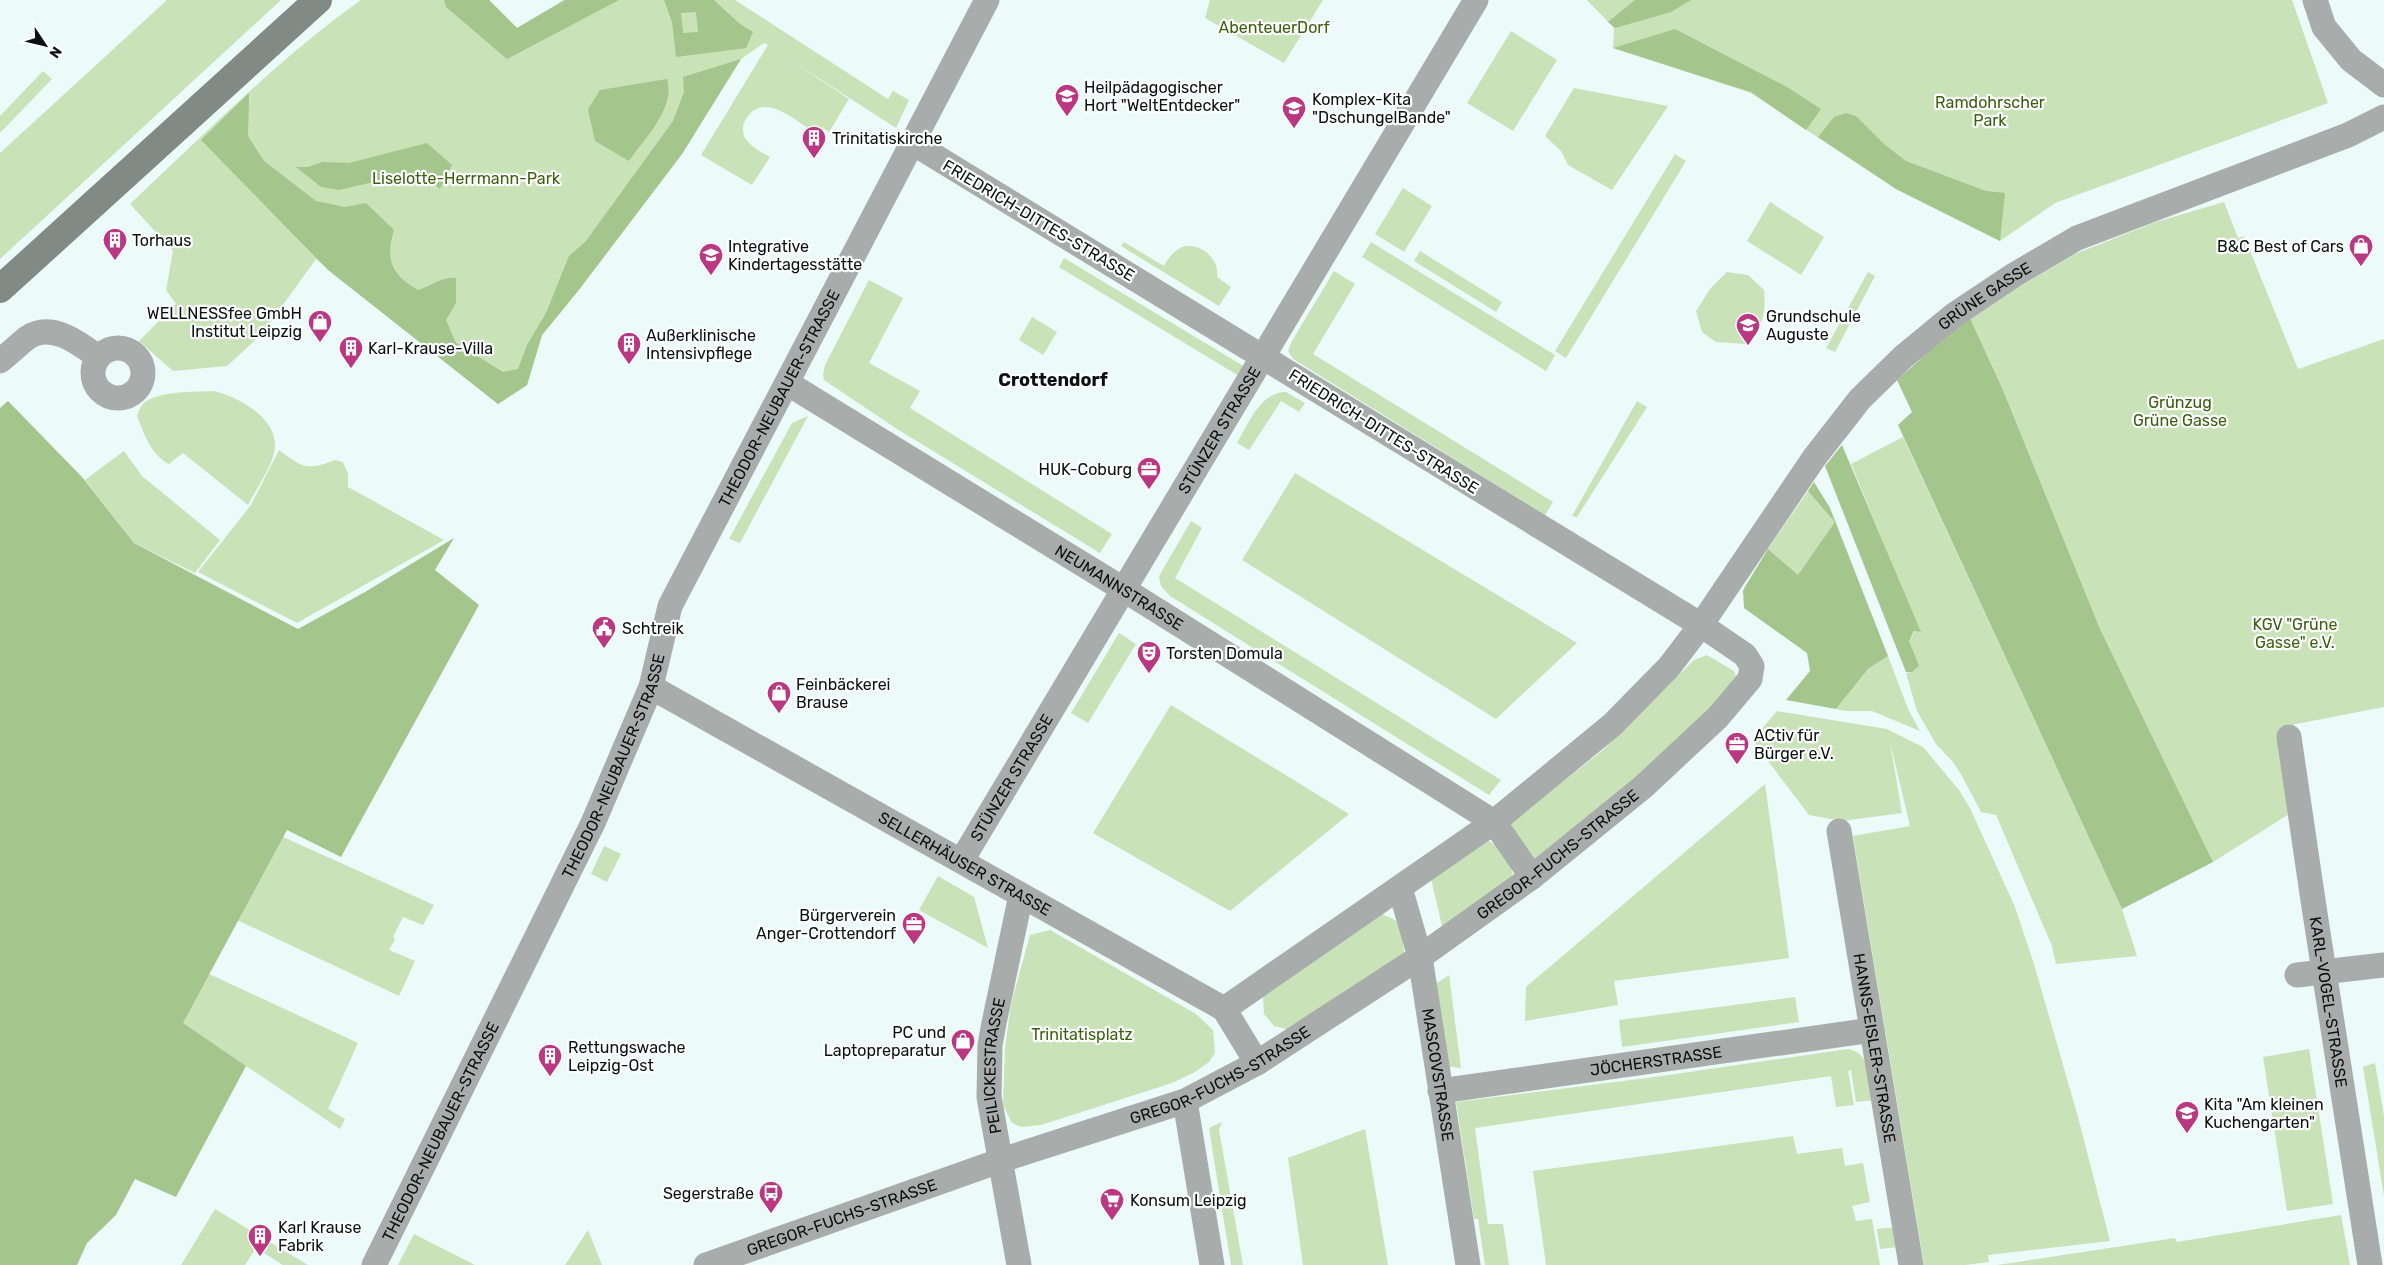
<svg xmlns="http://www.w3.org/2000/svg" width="2384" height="1265" font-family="Rubik,sans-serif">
<rect width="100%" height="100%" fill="#ecfafa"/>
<path fill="#c9e2b8" d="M167 0H281L0 259V153Z
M361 0H489L517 28 564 0H735L888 99 893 91 909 100 896 128 786 57 849 99 829 132 822 127 817 134C802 125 782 107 765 107 750 107 738 125 745 138 751 147 761 152 770 157L752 185 701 155 768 45 764 43 741 59 682 154 578 291 542 335 527 385 498 404 316 259 262 334 227 366 173 371 139 341 176 304 166 290 173 251 130 204C205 134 278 59 361 0Z
M1210 0H1323L1284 63 1205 18Z
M1587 0H2292L2328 103 2055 203 2000 241 1896 189 1751 93 1613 48 1614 28Z
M1511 31 1557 60 1513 131 1467 103Z
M43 71 52 79 0 133V116Z
M1574 88 1668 106 1612 190 1568 165 1561 151 1545 136Z
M1675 154 1686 161 1566 358 1555 351Z
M1403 188 1432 206 1404 252 1375 234Z
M1770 202 1824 237 1801 275 1747 241Z
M2224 202 2238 238 2244 236 2298 369 2384 339V707L2281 727 2294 811 2213 862 2102 634 2003 390 1969 316 2075 254 2156 222Z
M1124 242 1164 266C1168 259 1173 252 1180 248 1199 240 1220 259 1217 277L1231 287 1219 306 1121 246Z
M1371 242 1555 355 1546 371 1362 257Z
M1420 251 1502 302 1496 312 1414 261Z
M1064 258 1245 367 1239 376 1059 267Z
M1334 271 1355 284 1313 354 1553 502 1545 515 1293 359 1288 351 1292 341Z
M1727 272 1748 275 1764 290C1766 318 1763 323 1745 344L1716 342 1702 332 1696 311 1710 289Z
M1868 272 1875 276 1835 352 1826 348Z
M869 280 903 298 869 363 920 391 910 408 1112 534 1100 553 897 429 824 380 823 375 825 365Z
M1032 317 1057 332 1043 355 1019 340Z
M215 391C240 398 282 420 274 453 270 470 256 489 248 505L183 453 169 464C151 455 144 434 137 416 138 413 140 408 142 405 154 390 198 392 215 391Z
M1286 392 1305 403 1299 412 1281 401 1249 450 1237 443C1249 423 1260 392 1286 392Z
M1637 401 1647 407 1577 517 1572 516Z
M808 416 740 543 729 539 792 423Z
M1903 437 2122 909 2137 956 2056 964 2052 946 1996 815 1981 812 1962 776 1953 762 1936 744 1917 711 1906 673 1912 672 1909 641 1915 631 1920 632 1851 464Z
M279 450C303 468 307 471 335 460L343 462 348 474V487L444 540 297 623 198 572 251 505Z
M124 451 142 476 220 540 195 573 134 543 85 480Z
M1295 473 1577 643 1496 719 1242 560Z
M1808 491 1836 521 1798 576 1768 549Z
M1191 521 1202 528 1175 578 1501 780 1489 795 1170 596 1161 586 1159 576Z
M1119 633 1136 644 1088 723 1071 713Z
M1707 655 1734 671 1737 679 1694 735 1534 862 1508 828 1513 821 1603 750 1694 660Z
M1888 656 1908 709 1920 731 1872 711H1845L1836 709 1868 669Z
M1171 705 1349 814 1230 911 1093 833Z
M1777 711 1887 729 1923 747 1959 790 1970 808 2015 907 2034 964 2078 1117 2110 1241 1988 1255 1989 1262 1965 1265H1924L1853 836 1910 826 1890 742 1902 813 1842 821 1809 815 1752 740Z
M1765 784 1789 958 1614 981 1618 1005 1525 1021 1526 987Z
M283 837 434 905 423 925 403 917 393 937 395 939 389 950 415 961 399 996 237 920Z
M1489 841C1502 848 1508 860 1513 874 1503 896 1464 917 1442 926L1431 879Z
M604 846 621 854 607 882 591 874Z
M938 876 974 897 988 948 919 910Z
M1382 914 1397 921 1401 930 1404 952 1399 960 1290 1030 1274 1026 1264 1014 1263 997Z
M1050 930 1196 1014 1213 1030 1215 1053 1209 1062 1195 1072 1172 1083 1041 1125 1021 1127 1012 1123 1003 1105 1005 1048 1011 1004 1030 935Z
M209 974 358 1043 328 1109 345 1119 340 1129 182 1023Z
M1449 975 1461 1068 1446 1066 1434 985Z
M1795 997 1799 1022 1622 1047 1619 1020Z
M1848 1049C1871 1053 1872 1081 1876 1100L1856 1102 1851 1070 1848 1071 1854 1105 1836 1107 1831 1076 1475 1128 1488 1224H1503L1509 1265H1485L1478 1219H1474L1456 1102 1655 1077Z
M2309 1049 2333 1204 2287 1211 2263 1057Z
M2375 1063 2384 1116V1196L2363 1067Z
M1222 1122 1219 1130 1243 1265H1231L1209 1128Z
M1365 1129 1388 1265H1303L1288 1158Z
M1793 1136 1797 1154 1842 1148 1845 1166 1863 1163 1870 1202 1852 1206 1856 1221 1872 1219 1880 1265H1546L1533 1171Z
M215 1209 308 1265H283L256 1248 245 1265H181Z
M2341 1215 2350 1265H1997L2175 1238 2177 1242Z
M1895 1227 1898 1247 1880 1249 1877 1229Z
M588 1230 602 1265H565Z
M414 1234 475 1265H398Z"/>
<path fill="#a4c58c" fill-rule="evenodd" d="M444 0H489L517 28 565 0H619L507 59 446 7Z
M664 0H714L740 24 753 32 746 48 676 57 672 22ZM696 12 698 32 683 33 681 13Z
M1635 0H1691L1671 12 1615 28 1608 22Z
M1675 29 1787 87 1821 109 1806 130 1751 92 1613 48Z
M741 59 682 154 578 291 542 335 527 385 498 404 328 270 201 140 249 93 248 136 264 161 316 201 345 207 366 203 394 230C385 259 391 275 418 290 431 286 443 276 456 278V303L446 320 456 343 503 372 518 369 527 345 546 313 569 256 586 241 673 121 684 92 683 77Z
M667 79C676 108 644 139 629 161L595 141 588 109 600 90Z
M1846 113 1856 116 1884 144 1906 161 1986 191 2005 193 2000 241 1896 189 1818 137 1834 117Z
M427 143 452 165 440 189 426 178 395 177 339 190 321 187 296 167H308L323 162 349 163Z
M1969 316 2003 390 2100 629 2213 862 2122 909 1898 425 1912 412 1897 380Z
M8 401 82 477 134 543 298 629 365 592 454 538 435 570 479 605 341 857 287 830 183 1023 246 1066 176 1197 135 1179 116 1215 87 1243 77 1265H0V408Z
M1842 445 1921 632 1914 631 1909 641 1919 666 1912 672H1906L1825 466Z
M1814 482 1830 508 1888 656 1868 669 1836 709 1786 700 1810 671 1807 653 1744 608 1743 590 1768 549 1798 575 1835 522 1808 491Z"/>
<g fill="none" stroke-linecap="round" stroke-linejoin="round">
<g stroke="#a8adab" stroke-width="25">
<path d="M2315 0 2324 27 2351 60 2384 85"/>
<circle cx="118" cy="373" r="25"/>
<path d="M0 361C9 354 18 345 27 338 51 321 79 343 98 357"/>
<path id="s1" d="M787 383 1123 589 1494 822 1532 877"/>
<path id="s2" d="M651 687 1224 1009 1257 1063"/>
<path id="s3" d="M2289 737 2314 907 2370 1265"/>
<path id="s4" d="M1839 831 1911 1265"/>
<path id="s5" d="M962 860 1476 0"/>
<path id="s6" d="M1400 888 1420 957 1468 1265"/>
<path d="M2297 975 2384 965"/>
<path id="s7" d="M1224 1009 1494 822 1612 725 1669 667 1701 625 1814 458 1860 399 1903 357 1954 315 2014 275 2077 238 2348 135 2384 117"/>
<path id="s8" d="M1440 1091 1872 1030"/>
<path d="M1185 1101 1212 1265"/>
<path id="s9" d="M374 1265 593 823 651 687 670 606 987 0"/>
<path id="s10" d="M706 1265 1002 1160 1185 1101 1257 1063 1420 957 1532 877 1643 787 1718 717 1750 679 1752 666 1745 655 1701 625 913 143"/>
<path id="s11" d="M1019 1265 989 1097 990 1045 994 1023 1021 895"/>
</g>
<path stroke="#828a86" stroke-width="28" d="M0 289 318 0"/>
</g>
<defs>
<symbol id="school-pin" viewBox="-11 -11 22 30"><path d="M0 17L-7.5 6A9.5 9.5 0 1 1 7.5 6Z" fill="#b93881" stroke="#fff"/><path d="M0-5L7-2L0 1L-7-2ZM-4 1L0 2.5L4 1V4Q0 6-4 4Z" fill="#fff"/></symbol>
<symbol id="building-pin" viewBox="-11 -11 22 30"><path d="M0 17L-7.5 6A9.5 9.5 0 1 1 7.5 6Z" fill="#b93881" stroke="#fff"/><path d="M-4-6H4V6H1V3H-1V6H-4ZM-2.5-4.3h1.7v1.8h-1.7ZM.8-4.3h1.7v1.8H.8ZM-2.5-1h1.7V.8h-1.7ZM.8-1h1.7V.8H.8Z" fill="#fff"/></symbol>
<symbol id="shop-pin" viewBox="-11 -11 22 30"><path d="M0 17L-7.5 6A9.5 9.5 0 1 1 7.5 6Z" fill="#b93881" stroke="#fff"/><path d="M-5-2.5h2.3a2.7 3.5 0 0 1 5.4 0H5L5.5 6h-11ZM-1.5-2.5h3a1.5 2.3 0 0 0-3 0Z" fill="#fff"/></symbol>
<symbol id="office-pin" viewBox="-11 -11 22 30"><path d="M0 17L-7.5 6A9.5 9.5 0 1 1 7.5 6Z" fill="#b93881" stroke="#fff"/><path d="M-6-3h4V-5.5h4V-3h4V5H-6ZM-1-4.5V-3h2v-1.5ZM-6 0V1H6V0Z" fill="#fff"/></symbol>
<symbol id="civic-pin" viewBox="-11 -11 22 30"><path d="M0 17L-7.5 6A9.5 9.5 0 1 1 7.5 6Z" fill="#b93881" stroke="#fff"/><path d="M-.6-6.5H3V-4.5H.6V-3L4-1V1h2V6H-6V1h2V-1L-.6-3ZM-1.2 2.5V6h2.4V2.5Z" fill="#fff"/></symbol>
<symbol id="theatre-pin" viewBox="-11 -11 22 30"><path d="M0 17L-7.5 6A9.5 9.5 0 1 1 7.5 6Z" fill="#b93881" stroke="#fff"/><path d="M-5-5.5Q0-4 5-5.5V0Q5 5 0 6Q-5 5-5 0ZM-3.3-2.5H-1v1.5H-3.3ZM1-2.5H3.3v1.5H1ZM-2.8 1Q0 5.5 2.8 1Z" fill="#fff"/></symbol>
<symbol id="bus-pin" viewBox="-11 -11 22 30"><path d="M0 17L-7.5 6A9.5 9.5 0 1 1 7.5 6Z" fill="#b93881" stroke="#fff"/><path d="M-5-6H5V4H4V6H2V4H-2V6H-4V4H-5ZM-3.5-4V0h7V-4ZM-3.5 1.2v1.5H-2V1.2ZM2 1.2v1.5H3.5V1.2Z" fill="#fff"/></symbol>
<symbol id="supermarket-pin" viewBox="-11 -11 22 30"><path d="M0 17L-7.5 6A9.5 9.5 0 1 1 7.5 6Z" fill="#b93881" stroke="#fff"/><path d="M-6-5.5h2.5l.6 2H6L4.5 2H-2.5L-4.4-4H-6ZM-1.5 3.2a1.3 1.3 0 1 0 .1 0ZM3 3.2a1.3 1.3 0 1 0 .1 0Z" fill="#fff"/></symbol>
</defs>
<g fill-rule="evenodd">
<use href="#school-pin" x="1053" y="82" width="28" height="38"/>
<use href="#school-pin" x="1280" y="94" width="28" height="38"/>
<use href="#building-pin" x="800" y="124" width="28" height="38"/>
<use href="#building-pin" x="101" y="226" width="28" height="38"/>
<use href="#shop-pin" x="2347" y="232" width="28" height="38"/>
<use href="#school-pin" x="697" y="241" width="28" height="38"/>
<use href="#shop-pin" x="306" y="308" width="28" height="38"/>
<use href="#school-pin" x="1734" y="311" width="28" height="38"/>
<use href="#building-pin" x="615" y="330" width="28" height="38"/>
<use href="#building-pin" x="337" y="334" width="28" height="38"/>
<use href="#office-pin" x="1135" y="455" width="28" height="38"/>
<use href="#civic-pin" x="590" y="614" width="28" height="38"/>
<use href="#theatre-pin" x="1135" y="639" width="28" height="38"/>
<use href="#shop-pin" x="765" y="679" width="28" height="38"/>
<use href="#office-pin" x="1723" y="730" width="28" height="38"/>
<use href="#office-pin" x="900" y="910" width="28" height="38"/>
<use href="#shop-pin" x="949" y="1027" width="28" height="38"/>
<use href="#building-pin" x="536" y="1042" width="28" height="38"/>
<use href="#school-pin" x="2173" y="1099" width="28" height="38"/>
<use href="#bus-pin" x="757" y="1179" width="28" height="38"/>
<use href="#supermarket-pin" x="1098" y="1186" width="28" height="38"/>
<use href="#building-pin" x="246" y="1222" width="28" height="38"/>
</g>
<g text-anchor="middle" stroke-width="4.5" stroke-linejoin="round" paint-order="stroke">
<g font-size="16" fill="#3b6110" stroke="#fff">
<text x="1274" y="33">AbenteuerDorf</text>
<text x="1990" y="108">Ramdohrscher<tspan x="1990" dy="18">Park</tspan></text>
<text x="466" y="184">Liselotte-Herrmann-Park</text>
<text x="2180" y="408">Grünzug<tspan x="2180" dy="18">Grüne Gasse</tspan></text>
<text x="2295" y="630">KGV "Grüne<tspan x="2295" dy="18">Gasse" e.V.</tspan></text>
<text x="1082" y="1040">Trinitatisplatz</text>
</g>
<g font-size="16" fill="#0b1010" stroke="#fff" text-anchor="start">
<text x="1084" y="93">Heilpädagogischer<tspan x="1084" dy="18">Hort "WeltEntdecker"</tspan></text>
<text x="1312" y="105">Komplex-Kita<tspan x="1312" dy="18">"DschungelBande"</tspan></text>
<text x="832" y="144">Trinitatiskirche</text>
<text x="132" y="246">Torhaus</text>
<text x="728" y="252">Integrative<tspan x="728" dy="18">Kindertagesstätte</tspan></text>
<text x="2344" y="252" text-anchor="end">B&amp;C Best of Cars</text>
<text x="302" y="319" text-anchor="end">WELLNESSfee GmbH<tspan x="302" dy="18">Institut Leipzig</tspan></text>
<text x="1766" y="322">Grundschule<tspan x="1766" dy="18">Auguste</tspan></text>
<text x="646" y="341">Außerklinische<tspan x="646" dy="18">Intensivpflege</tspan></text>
<text x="368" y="354">Karl-Krause-Villa</text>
<text x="1132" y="475" text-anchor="end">HUK-Coburg</text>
<text x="622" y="634">Schtreik</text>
<text x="1166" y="659">Torsten Domula</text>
<text x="796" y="690">Feinbäckerei<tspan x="796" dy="18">Brause</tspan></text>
<text x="1754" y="741">ACtiv für<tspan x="1754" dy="18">Bürger e.V.</tspan></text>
<text x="896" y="921" text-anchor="end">Bürgerverein<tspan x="896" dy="18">Anger-Crottendorf</tspan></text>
<text x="946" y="1038" text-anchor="end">PC und<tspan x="946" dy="18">Laptopreparatur</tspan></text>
<text x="568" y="1053">Rettungswache<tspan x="568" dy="18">Leipzig-Ost</tspan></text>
<text x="2204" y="1110">Kita "Am kleinen<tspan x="2204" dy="18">Kuchengarten"</tspan></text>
<text x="754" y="1199" text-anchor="end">Segerstraße</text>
<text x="1130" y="1206">Konsum Leipzig</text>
<text x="278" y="1233">Karl Krause<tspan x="278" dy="18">Fabrik</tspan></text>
</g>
<g font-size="16" fill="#0b1010" stroke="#fff">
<text transform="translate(1039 220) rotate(31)" y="6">FRIEDRICH-DITTES-STRASSE</text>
<text dy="6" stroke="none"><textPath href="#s7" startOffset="1054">GRÜNE GASSE</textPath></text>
<text dy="6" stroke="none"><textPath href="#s9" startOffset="959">THEODOR-NEUBAUER-STRASSE</textPath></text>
<text dy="6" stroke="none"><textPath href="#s5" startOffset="501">STÜNZER STRASSE</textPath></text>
<text transform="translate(1384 431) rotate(32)" y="6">FRIEDRICH-DITTES-STRASSE</text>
<text dy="6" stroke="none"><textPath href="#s1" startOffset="390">NEUMANNSTRASSE</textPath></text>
<text dy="6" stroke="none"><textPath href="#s9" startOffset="554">THEODOR-NEUBAUER-STRASSE</textPath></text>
<text dy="6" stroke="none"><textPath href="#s5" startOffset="96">STÜNZER STRASSE</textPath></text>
<text dy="6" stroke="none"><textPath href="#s10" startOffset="954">GREGOR-FUCHS-STRASSE</textPath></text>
<text dy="6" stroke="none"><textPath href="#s2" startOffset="360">SELLERHÄUSER STRASSE</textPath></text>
<text dy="6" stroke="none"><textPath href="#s3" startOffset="268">KARL-VOGEL-STRASSE</textPath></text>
<text dy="6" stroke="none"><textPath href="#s4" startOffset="220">HANNS-EISLER-STRASSE</textPath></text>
<text dy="6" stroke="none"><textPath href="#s8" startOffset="218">JÖCHERSTRASSE</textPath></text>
<text dy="6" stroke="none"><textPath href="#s11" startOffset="202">PEILICKESTRASSE</textPath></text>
<text dy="6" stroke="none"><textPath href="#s10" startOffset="549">GREGOR-FUCHS-STRASSE</textPath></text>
<text dy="6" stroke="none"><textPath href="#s6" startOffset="191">MASCOVSTRASSE</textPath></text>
<text dy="6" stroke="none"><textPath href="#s9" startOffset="149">THEODOR-NEUBAUER-STRASSE</textPath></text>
<text dy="6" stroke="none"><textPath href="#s10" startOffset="144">GREGOR-FUCHS-STRASSE</textPath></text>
</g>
<g font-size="18" font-weight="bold" fill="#0b1010" stroke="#fff">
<text x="1053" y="386">Crottendorf</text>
</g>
</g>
<g transform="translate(45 45) rotate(125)" stroke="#ffffff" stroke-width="4" paint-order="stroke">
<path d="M0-4L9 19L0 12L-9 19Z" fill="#0b1010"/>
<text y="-8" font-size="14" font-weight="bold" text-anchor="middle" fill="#0b1010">N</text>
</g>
</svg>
